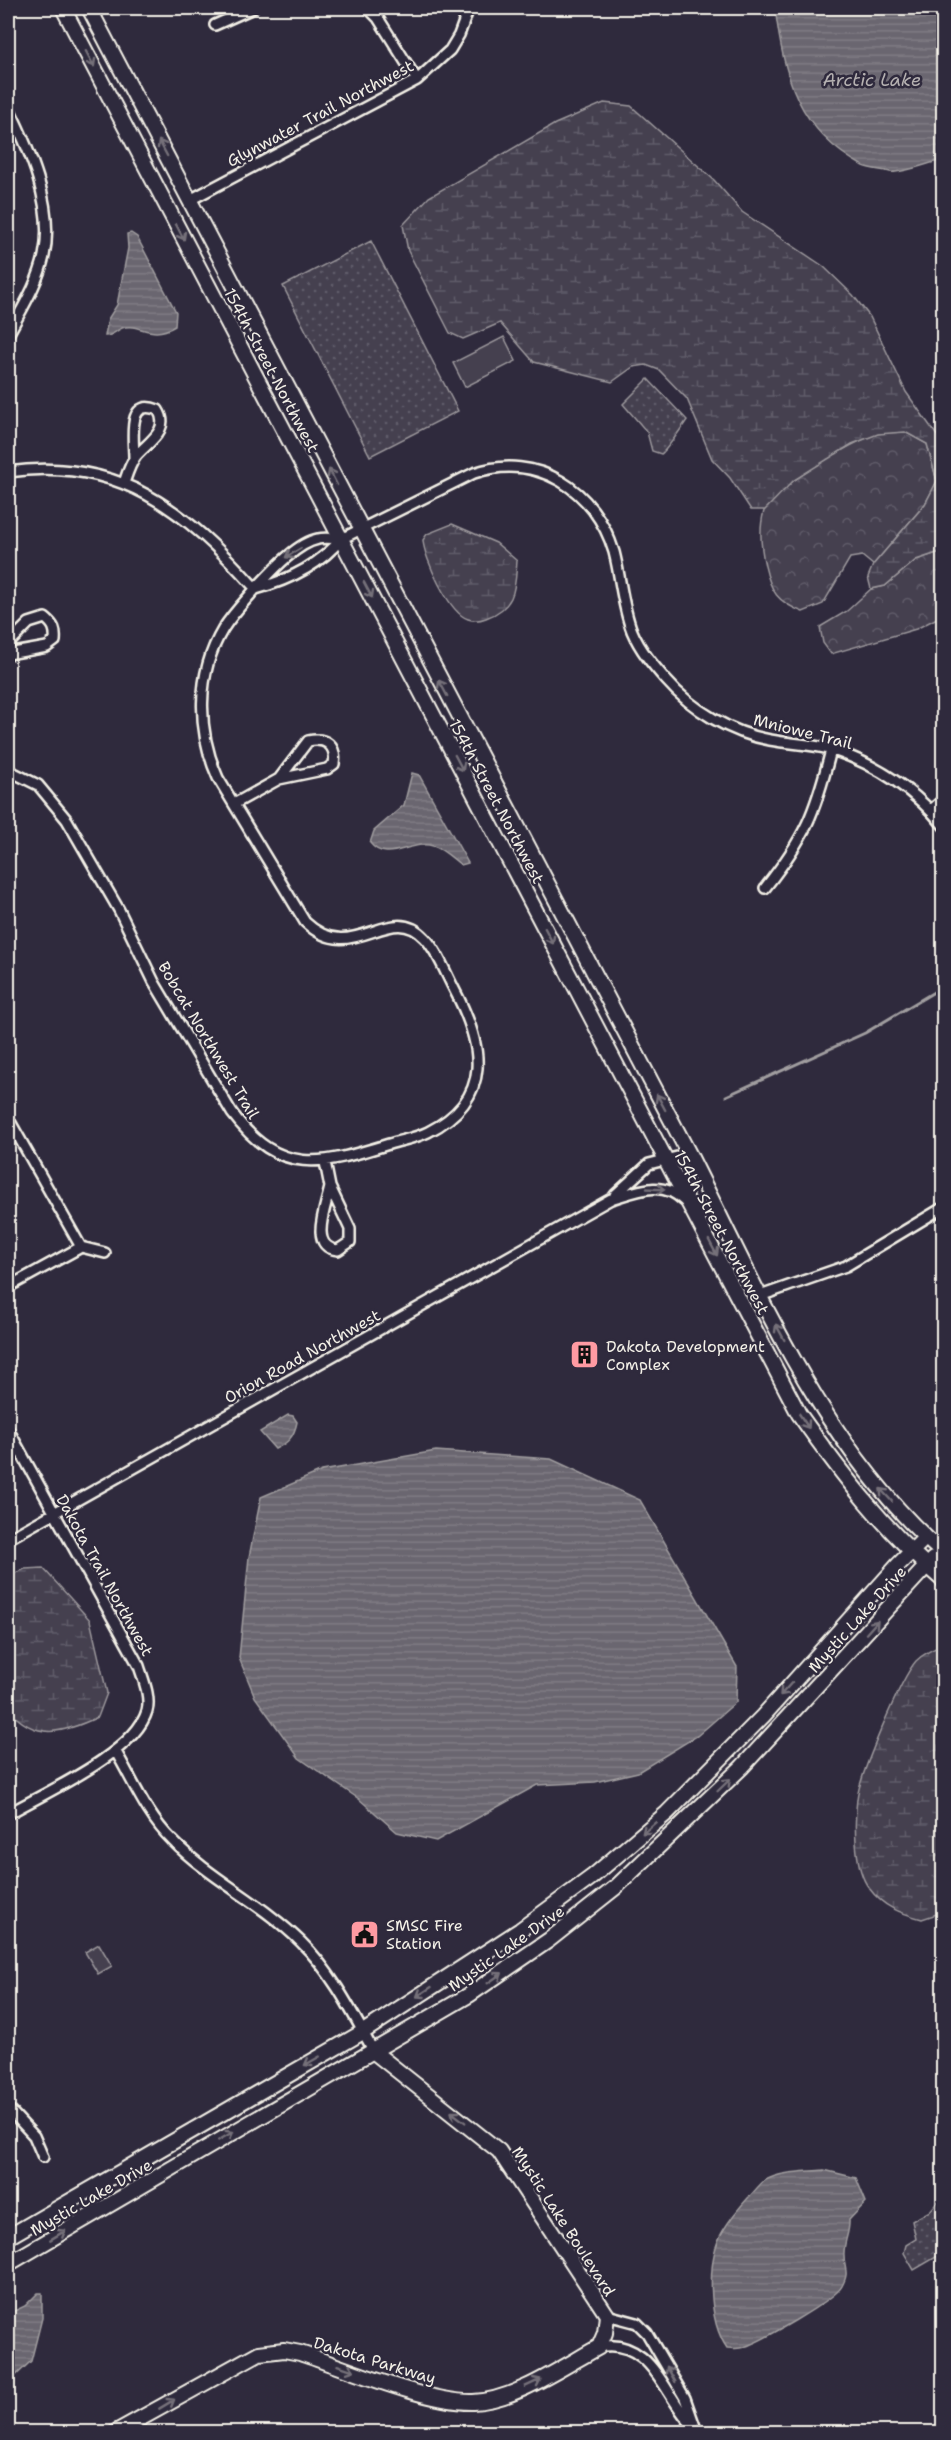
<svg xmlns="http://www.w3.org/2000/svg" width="951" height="2440" font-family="'Shantell Sans',sans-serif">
<defs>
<pattern id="grass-dots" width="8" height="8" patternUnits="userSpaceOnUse" patternTransform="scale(1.5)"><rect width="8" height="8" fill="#454050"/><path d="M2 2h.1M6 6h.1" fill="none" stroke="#605c69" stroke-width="1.8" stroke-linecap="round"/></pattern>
<pattern id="forest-crowns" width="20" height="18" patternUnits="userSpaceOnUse" patternTransform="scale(1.5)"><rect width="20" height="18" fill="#454050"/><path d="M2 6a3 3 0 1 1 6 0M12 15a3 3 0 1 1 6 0" fill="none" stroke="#605c69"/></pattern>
<pattern id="wetland-marsh" width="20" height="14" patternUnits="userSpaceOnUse" patternTransform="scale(1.5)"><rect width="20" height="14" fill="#454050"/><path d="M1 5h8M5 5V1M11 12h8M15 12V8" fill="none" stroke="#605c69"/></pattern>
<pattern id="water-rules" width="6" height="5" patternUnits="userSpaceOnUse" patternTransform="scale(1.5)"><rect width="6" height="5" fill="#6a6670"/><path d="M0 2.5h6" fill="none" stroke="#807c84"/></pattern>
</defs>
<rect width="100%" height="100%" fill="#2f2a3d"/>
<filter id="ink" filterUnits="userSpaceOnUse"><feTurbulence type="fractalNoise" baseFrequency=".0167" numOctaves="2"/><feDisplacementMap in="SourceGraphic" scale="12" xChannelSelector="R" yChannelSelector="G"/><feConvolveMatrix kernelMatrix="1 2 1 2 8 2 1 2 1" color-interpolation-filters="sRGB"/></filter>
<g filter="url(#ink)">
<path fill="url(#grass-dots)" stroke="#9c989c" stroke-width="1.5" d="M371 241 458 411 370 456 283 286Z
M648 379 687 420C683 426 665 452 661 454L652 451 647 432 623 404Z
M941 2198 943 2203V2253L914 2270 904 2253 906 2245 916 2239 912 2221 930 2211Z"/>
<path fill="url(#forest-crowns)" stroke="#9c989c" stroke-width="1.5" d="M905 432 927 444 937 481 925 504 873 565 862 556 850 558 823 604 803 612C777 602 771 592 765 566 761 549 759 528 764 511 772 488 853 441 877 434 886 432 896 432 905 432Z
M943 551V615L916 629 831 654 823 643 820 627 847 611 871 589 885 586 916 560Z"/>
<path fill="url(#wetland-marsh)" stroke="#9c989c" stroke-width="1.5" d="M604 103 631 106 714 180 742 212 823 266 853 295 870 317 906 392 943 444V551L916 560 885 586 871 589 868 577 873 565 925 504 937 481 927 444 905 432 878 434 852 444 794 480 765 510H751L730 478 712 459 687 399 659 370 646 365 633 367 612 382 534 362 500 323 463 339 450 333 408 251 403 225 429 197 555 124Z
M452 524 496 543 517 561C516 572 516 588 511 598 506 608 497 614 486 618 481 620 474 621 468 619 449 613 424 558 423 540L427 534Z
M43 1568 90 1620 107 1693 98 1717C63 1733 36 1742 8 1709V1576L25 1569Z
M943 1646V1912L922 1919C900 1913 883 1907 869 1888 854 1869 854 1823 857 1799 859 1777 901 1678 916 1661 922 1655 935 1647 943 1646Z"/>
<path fill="#454050" stroke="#9c989c" stroke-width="1.5" d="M504 337 516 361 465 387 453 363Z
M99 1944 112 1966 98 1974 85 1952Z"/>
<path fill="url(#water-rules)" stroke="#a19ea0" stroke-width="1.5" d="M775 8H943V160C931 162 900 174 890 172 882 170 870 169 863 166 797 130 784 76 775 8Z
M131 233 137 237 176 312 175 326C150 341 140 322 122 328 115 331 113 336 105 336L108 319 117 305 128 248 127 234Z
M412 773 419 775 468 863 461 865C453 859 442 848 433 846 411 839 387 865 370 843L374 831 404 805Z
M288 1415 293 1416 297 1422C294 1437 288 1443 275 1449L260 1432Z
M436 1451 551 1459 640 1500 737 1667 736 1702 697 1736 638 1772 595 1782 537 1785 436 1841 397 1832 359 1799 299 1758 255 1697 239 1658 249 1557 261 1497 322 1471Z
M824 2170 856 2178 866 2202 849 2220C850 2233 843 2242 844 2256 844 2270 850 2271 842 2286 836 2299 756 2345 740 2348 736 2349 731 2348 727 2348 708 2321 706 2259 723 2231 730 2219 739 2208 748 2198 753 2193 759 2185 764 2181 781 2171 805 2172 824 2170Z
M38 2293H42V2318L31 2361 8 2383V2314L25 2306Z"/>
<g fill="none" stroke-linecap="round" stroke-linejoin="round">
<path stroke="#a19ea0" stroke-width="3" d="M726 1096 865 1033 944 986"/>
<defs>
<path id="street" d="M368 8 378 18 417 80
M215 25 253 8
M8 106C29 149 55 206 44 256 38 284 21 310 8 335
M190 200 417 80 450 50 459 35 469 8
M8 472C119 456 185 510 256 589
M124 483C127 474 130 464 136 456 148 442 171 430 158 410 126 397 134 439 134 458
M256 589C289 580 320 565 341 539
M8 644 29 623 45 618C54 625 56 630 55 641L47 647 8 654
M8 770 38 785 67 820 119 910 154 982 232 1113C280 1177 322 1165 389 1144 402 1140 416 1138 428 1132 495 1098 483 1044 454 989 445 972 438 952 425 938 389 899 353 968 305 922L218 778C197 731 196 674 223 629 233 613 246 600 258 586 272 571 297 543 318 539 325 537 334 539 341 539L474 473C537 452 595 489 614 552 621 579 622 605 632 631 640 650 653 665 666 680 692 710 731 733 770 740 791 744 813 744 833 750 877 765 915 790 944 826
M234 804 279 779 327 769 334 764C337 746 326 737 308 741L279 779
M931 810 944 799
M765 888C806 836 815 813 831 750
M8 1118 81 1247
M325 1162 330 1187 350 1229V1242L338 1250C308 1248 326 1207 330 1187
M615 1195 649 1164 689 1154
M81 1247 105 1253
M8 1287 81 1247
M760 1296 846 1266 944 1207
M8 1429 139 1666C143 1679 151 1697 147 1711 135 1753 46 1792 8 1814
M8 1539 611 1199C637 1191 663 1179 684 1201
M116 1752C133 1781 147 1816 172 1840 210 1879 262 1903 301 1942 332 1972 353 2014 374 2052
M8 2108 34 2136 43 2157
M607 2315 637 2323 647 2333 685 2398 697 2432
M599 2347C651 2336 664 2396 693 2426"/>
<path id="secondary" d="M63 8 799 1414C842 1475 887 1533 944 1581
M89 8 689 1154C760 1294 823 1449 944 1554
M8 2237 363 2032 520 1930 592 1877 667 1813 763 1716 899 1564 925 1538
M8 2264 469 1995 549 1940 616 1887 742 1767 933 1559
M116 2432 259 2353 284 2350 300 2353C345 2368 428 2403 473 2402 514 2401 564 2366 599 2347L605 2333 607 2315 499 2151 374 2052"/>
</defs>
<use href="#street" stroke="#f4f1e8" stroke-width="14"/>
<use href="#secondary" stroke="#f4f1e8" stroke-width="18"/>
<use href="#street" stroke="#2f2a3d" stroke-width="9"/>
<use href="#secondary" stroke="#2f2a3d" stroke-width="14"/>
</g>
<defs><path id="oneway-shaft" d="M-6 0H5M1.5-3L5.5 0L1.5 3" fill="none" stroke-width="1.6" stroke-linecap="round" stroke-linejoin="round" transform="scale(1.5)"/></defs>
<g stroke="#747079">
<use href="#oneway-shaft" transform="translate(90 59) rotate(62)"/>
<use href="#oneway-shaft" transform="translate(163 148) rotate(-118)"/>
<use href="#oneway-shaft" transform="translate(180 232) rotate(62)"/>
<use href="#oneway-shaft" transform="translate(333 477) rotate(-117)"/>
<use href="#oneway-shaft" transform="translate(293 553) rotate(149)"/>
<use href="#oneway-shaft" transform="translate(368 590) rotate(62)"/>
<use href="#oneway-shaft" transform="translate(443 688) rotate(-118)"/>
<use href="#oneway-shaft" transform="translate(459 763) rotate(62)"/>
<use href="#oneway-shaft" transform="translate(549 936) rotate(62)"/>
<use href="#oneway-shaft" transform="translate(661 1102) rotate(-118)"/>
<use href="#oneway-shaft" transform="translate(656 1189) rotate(3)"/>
<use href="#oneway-shaft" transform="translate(713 1248) rotate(62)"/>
<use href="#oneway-shaft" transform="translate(780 1332) rotate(-119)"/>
<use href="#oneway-shaft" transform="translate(804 1421) rotate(56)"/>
<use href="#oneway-shaft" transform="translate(886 1495) rotate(-133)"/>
<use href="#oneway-shaft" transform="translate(872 1627) rotate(-48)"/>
<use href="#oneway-shaft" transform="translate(786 1689) rotate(132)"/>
<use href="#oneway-shaft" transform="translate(724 1785) rotate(-44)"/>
<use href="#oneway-shaft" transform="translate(649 1828) rotate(139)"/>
<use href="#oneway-shaft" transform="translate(495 1978) rotate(-35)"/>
<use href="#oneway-shaft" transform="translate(424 1992) rotate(147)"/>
<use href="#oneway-shaft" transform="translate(312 2061) rotate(150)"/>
<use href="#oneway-shaft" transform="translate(458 2117) rotate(-143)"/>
<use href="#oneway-shaft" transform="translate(226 2136) rotate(-30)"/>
<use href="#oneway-shaft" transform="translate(58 2235) rotate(-31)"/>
<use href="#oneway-shaft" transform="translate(346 2368) rotate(18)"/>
<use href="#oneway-shaft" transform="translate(671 2374) rotate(-119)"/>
<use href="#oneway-shaft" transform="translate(533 2383) rotate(-25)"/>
<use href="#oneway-shaft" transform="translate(167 2404) rotate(-31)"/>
</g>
</g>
<defs>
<symbol id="building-square" viewBox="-11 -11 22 22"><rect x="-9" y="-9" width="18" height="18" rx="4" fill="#ff9aa2" stroke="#2f2a3d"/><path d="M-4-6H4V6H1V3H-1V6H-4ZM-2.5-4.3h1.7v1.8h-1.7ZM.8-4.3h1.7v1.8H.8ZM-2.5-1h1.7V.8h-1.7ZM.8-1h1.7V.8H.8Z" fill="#111"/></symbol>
<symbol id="civic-square" viewBox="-11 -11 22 22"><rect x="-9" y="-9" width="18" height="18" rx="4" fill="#ff9aa2" stroke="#2f2a3d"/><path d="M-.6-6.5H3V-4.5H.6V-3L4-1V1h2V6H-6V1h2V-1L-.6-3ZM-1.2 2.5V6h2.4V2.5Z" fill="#111"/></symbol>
</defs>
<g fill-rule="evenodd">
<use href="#building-square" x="568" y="1338" width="33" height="33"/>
<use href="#civic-square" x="348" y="1918" width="33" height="33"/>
</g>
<g text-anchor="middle" stroke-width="5" stroke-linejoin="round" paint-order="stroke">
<g font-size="16" fill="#f4f1e8" stroke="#2f2a3d">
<text transform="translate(320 113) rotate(-28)" y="6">Glynwater Trail Northwest</text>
<text transform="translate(272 370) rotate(62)" y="6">154th Street Northwest</text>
<text transform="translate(803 731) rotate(14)" y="6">Mniowe Trail</text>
<text transform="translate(497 801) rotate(62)" y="6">154th Street Northwest</text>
<text transform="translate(209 1040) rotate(59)" y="6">Bobcat Northwest Trail</text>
<text transform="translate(722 1232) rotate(62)" y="6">154th Street Northwest</text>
<text transform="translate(302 1356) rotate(-29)" y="6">Orion Road Northwest</text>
<text transform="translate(105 1575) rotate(61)" y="6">Dakota Trail Northwest</text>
<text transform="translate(857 1619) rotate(-48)" y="6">Mystic Lake Drive</text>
<text transform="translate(506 1948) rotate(-35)" y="6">Mystic Lake Drive</text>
<text transform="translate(91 2197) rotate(-30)" y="6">Mystic Lake Drive</text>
<text transform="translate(564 2221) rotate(57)" y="6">Mystic Lake Boulevard</text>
<text transform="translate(375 2360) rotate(17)" y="6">Dakota Parkway</text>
</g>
<g font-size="16" fill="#f4f1e8" stroke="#2f2a3d" text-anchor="start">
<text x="606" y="1352">Dakota Development<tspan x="606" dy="18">Complex</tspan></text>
<text x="386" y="1931">SMSC Fire<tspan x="386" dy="18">Station</tspan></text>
</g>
<g font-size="18" font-style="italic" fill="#b6b2b2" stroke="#2f2a3d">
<text x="872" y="86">Arctic Lake</text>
</g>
</g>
<rect width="951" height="2440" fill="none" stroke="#2f2a3d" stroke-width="30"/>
<rect x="15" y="15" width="921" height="2410" fill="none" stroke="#f4f1e8" stroke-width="2" filter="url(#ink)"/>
</svg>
